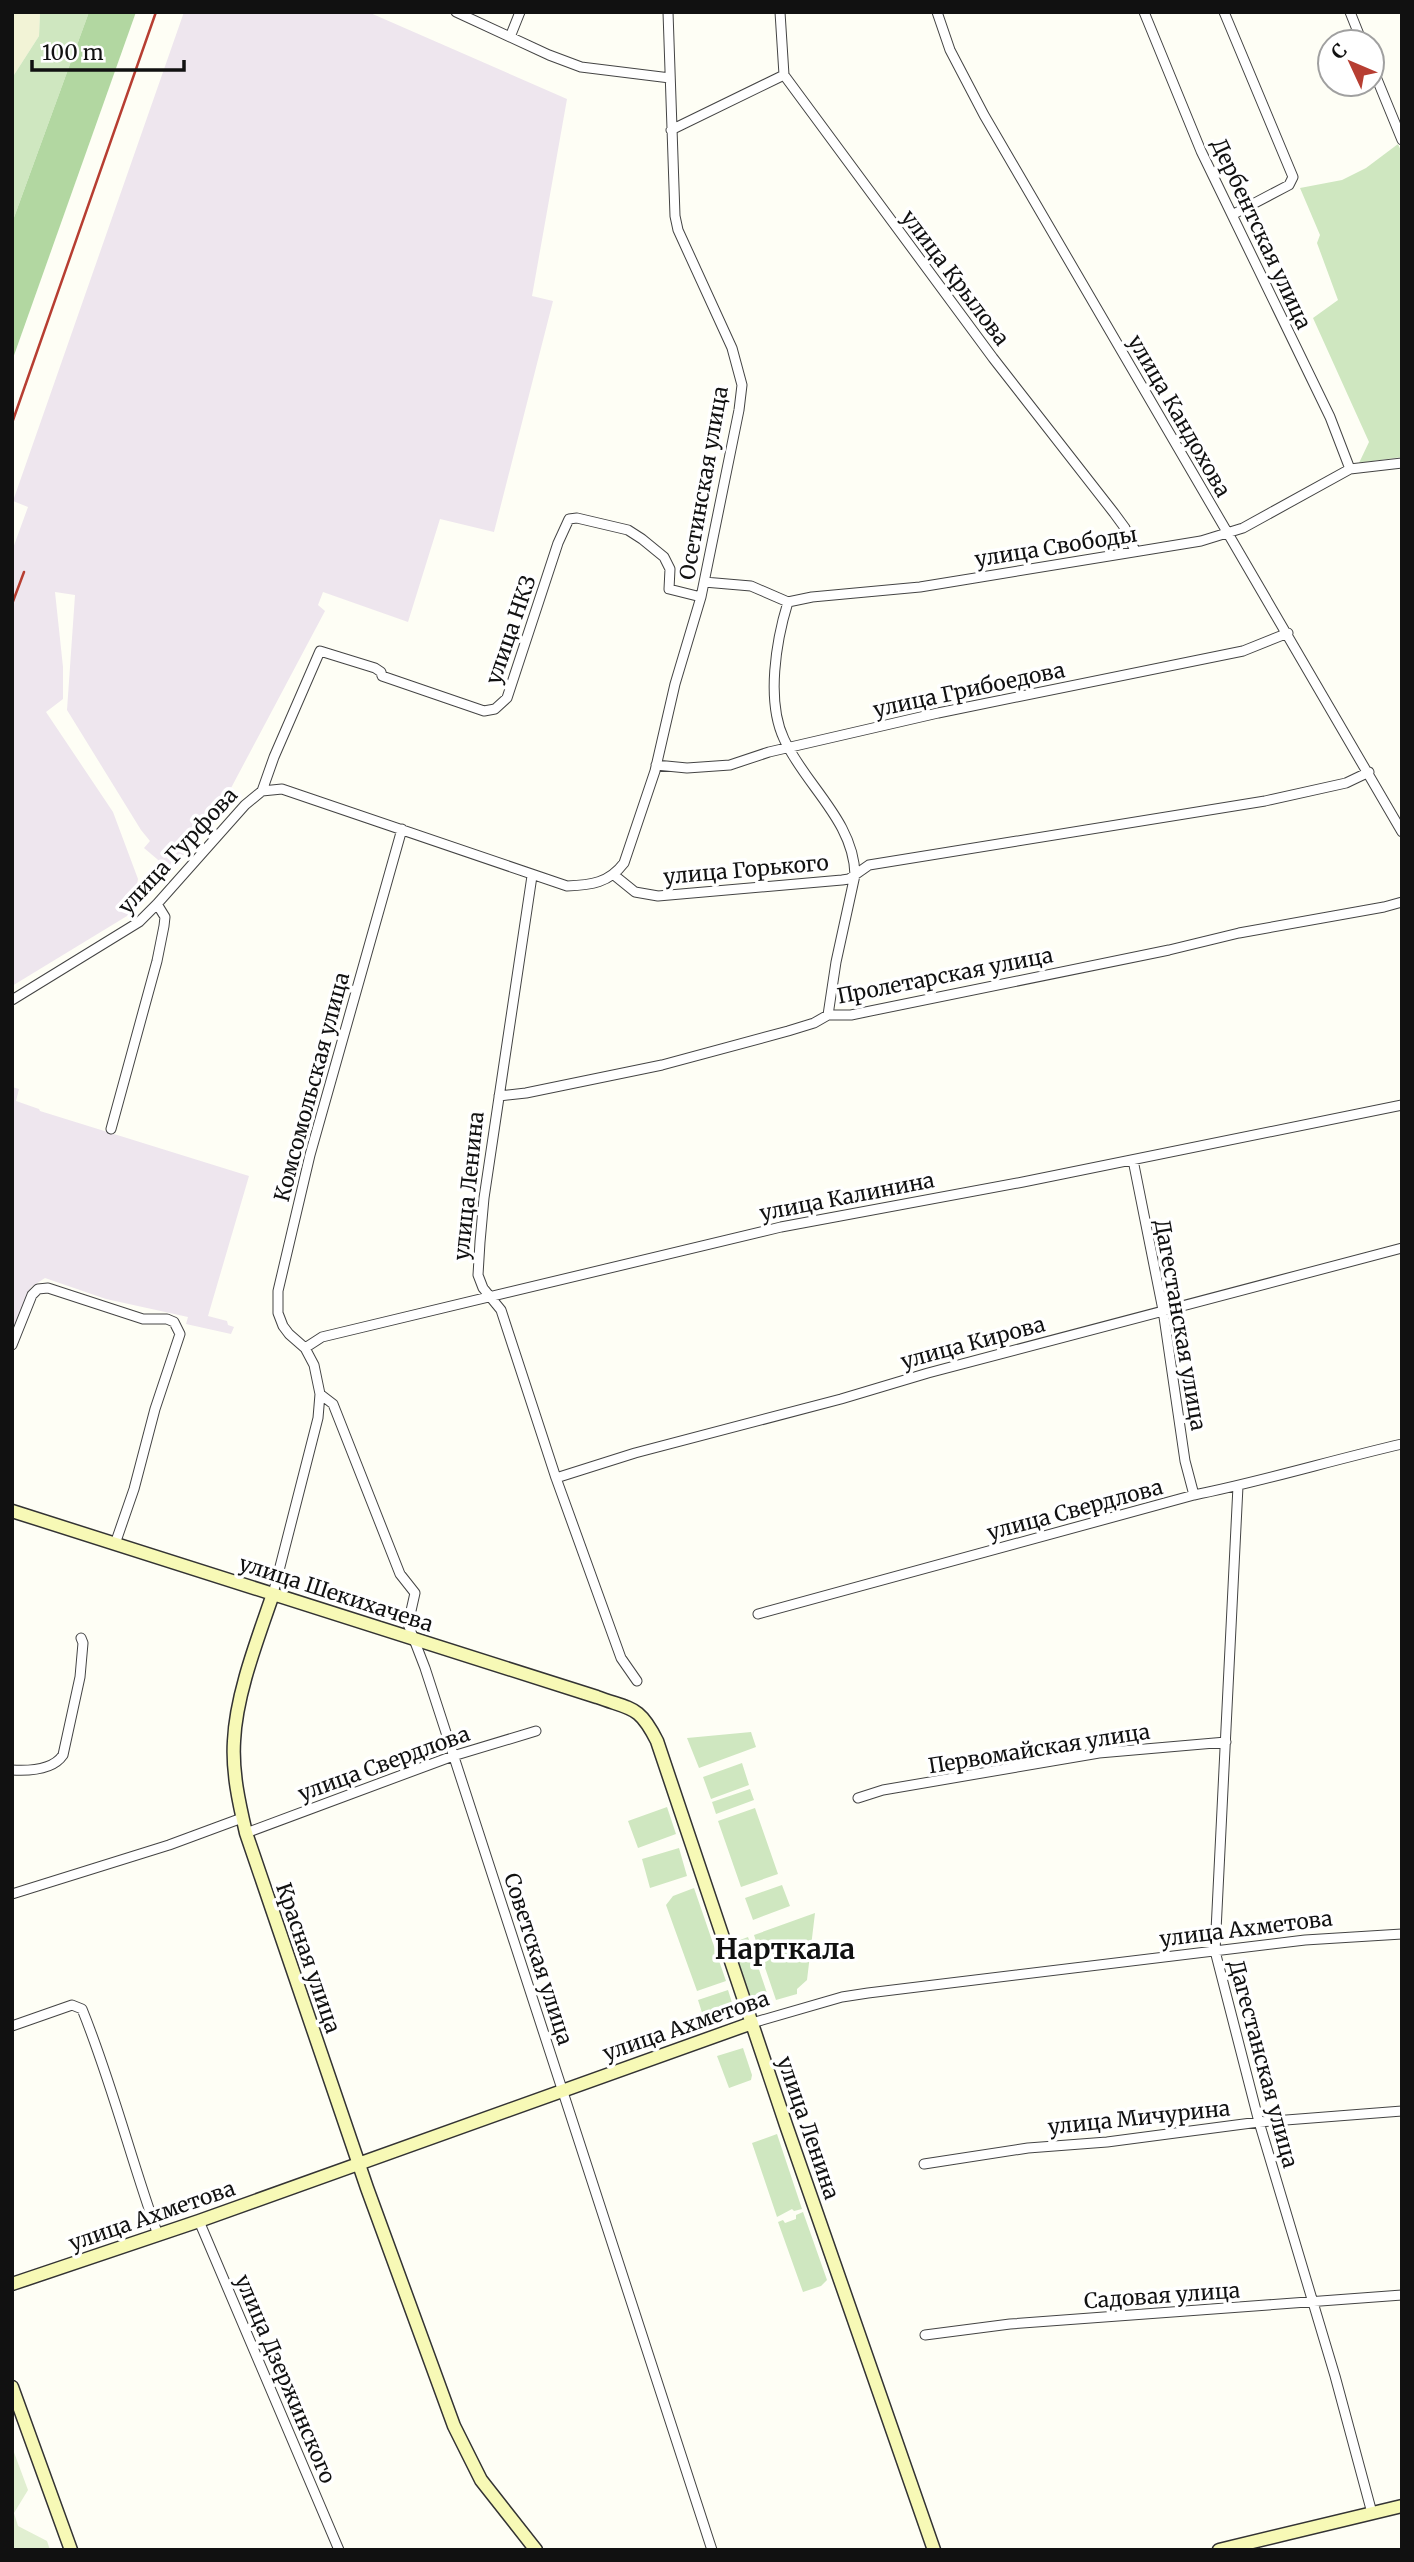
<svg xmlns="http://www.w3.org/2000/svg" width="1414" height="2562" font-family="Merriweather,serif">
<rect width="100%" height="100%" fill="#fefef5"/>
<path fill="#eee6ee" d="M184 12H368L567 99 532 296 553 301 494 532 440 519 408 622 323 592 318 605 325 611 222 805 207 828 170 870 144 848 150 841 141 830 67 710 75 595 55 592 63 667V699L46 712 113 812 138 879 133 909 127 916 12 986V551L28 507 13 501Z
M12 1087 19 1089 16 1101 39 1109 40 1111 249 1176 208 1316 227 1321 228 1325 234 1327 231 1334 186 1324 188 1317 106 1299 45 1278 31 1287 12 1333Z"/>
<path fill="#f2f3d6" d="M12 12H40L39 36 12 78Z"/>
<path fill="#cfe7c0" d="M40 12H89L12 223V78L39 36Z
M1398 144 1402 153V457L1359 463 1369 442 1313 318 1338 300 1317 243 1320 235 1300 188 1342 180 1366 168Z
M751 1732 756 1747 699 1768 687 1738Z
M742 1763 749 1785 711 1799 703 1777Z
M750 1789 754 1800 716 1814 712 1802Z
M667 1807 676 1834 638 1848 628 1821Z
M755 1808 778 1874 741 1887 718 1821Z
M679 1848 687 1876 650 1888 642 1859Z
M782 1885 790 1906 753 1920 745 1898Z
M694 1888 726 1981 697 1991 666 1905 673 1896Z
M815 1913 807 1980 797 1989V1994L776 2000 754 1935Z
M748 1937 770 2002 754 2008 732 1943Z
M728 1990 735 2012 705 2022 698 2000Z
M743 2048 752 2075 751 2080 729 2088 717 2056Z
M777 2134 802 2209 794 2211 792 2209 777 2217 752 2143Z
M803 2212 827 2280 821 2286 803 2292 778 2222 783 2220 785 2223 796 2219V2215Z"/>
<path fill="#b2d7a1" d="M89 12H136L12 361V223Z"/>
<path fill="#e1efd1" d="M12 2447 28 2490 14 2513 18 2526 47 2541 50 2550H12Z"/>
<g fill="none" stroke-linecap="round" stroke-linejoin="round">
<defs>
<path id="street" d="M456 12 549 55 581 67 670 78
M780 12 784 75 993 358 1114 513 1125 528 1135 551
M937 12 950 50 984 115 1402 832
M1144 12 1201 151 1330 417 1350 469
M1224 12 1293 177 1289 185 1232 215
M1350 12 1362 42
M510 37 520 12
M1372 67 1402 140
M671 130 784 75
M704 582 751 586 788 602 812 597 920 587 1201 541 1243 528 1350 469 1402 463
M788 602C776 641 766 701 784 739 805 785 854 821 855 875L836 962 828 1015
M656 765 687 768 730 765 769 752 938 713 1243 651 1288 633
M262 791 274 757 320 651 375 668 381 672 382 676 484 711 495 709 507 698 558 543 569 519 577 518 628 530 642 539 664 557 670 569 669 589 701 597
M614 875 635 892 658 896 842 880 849 879 869 865 1265 801 1346 783 1369 772
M532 876 484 1198 480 1242 478 1275 483 1288 501 1310 556 1478 621 1658 637 1681
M12 1000 139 922 157 904 245 805 262 791 282 789 567 886C591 885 609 883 624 863L655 771 675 684 701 597 739 410 742 385 732 348 678 230 675 216 668 12
M499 1096 526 1093 662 1065 788 1031 814 1023 828 1015H851L1169 950 1239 933 1384 907 1402 902
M111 1129 157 961 164 926 165 917 157 904
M1133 1160 1163 1310 1185 1461 1194 1495
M12 1345 32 1295 38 1289 48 1288 143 1319H167L174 1322 180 1334 155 1409 134 1489 115 1544
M305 1348 322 1337 781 1227 1023 1182 1402 1105
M320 1394 333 1404 400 1574 415 1593 408 1624 425 1668 712 2550
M556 1478 635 1453 841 1399 928 1373 1402 1248
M1238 1486 1215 1951 1259 2122 1335 2376 1372 2513
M273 1594 318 1418 320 1394 314 1365 305 1348 289 1334 283 1326 278 1313V1291L310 1155 402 829
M758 1614 1194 1495C1264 1481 1332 1460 1402 1444
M12 1770C29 1771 53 1770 63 1755L80 1677 83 1643 81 1638
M858 1798 883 1790 1099 1753 1226 1742
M246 1833 453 1756 536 1731
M12 1894 169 1845 242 1818
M752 2023 842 1997 868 1993 1305 1940 1402 1934
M12 2026 72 2005 82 2009C112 2083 131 2160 158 2235
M924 2164 1028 2148 1107 2142 1259 2122 1402 2111
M199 2221 339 2550
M925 2335 1010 2324 1402 2295"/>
<path id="secondary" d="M12 1511 597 1697C632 1710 639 1705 657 1741L786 2125 934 2550
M273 1594C258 1638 236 1694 234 1741 232 1772 239 1803 246 1833L367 2188 454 2426 481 2480 536 2550
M12 2284 199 2221 752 2023
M12 2387 71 2550
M1219 2550 1402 2506"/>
</defs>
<use href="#street" stroke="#444" stroke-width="11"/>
<use href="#secondary" stroke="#333" stroke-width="15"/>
<use href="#street" stroke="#fff" stroke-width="9"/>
<use href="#secondary" stroke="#f7f9b6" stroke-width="12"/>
<path stroke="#b73e32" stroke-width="2.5" d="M12 423 156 12
M12 604 24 572"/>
</g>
<g text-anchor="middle" stroke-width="7" stroke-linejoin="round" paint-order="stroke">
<g font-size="21" fill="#111" stroke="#fff">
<text transform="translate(1261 234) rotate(65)" y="7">Дербентская улица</text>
<text transform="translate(955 278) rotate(53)" y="7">улица Крылова</text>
<text transform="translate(1179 416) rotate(60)" y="7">улица Кандохова</text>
<text transform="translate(704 483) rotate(-80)" y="7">Осетинская улица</text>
<text transform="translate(1056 547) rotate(-9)" y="7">улица Свободы</text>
<text transform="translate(511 630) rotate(-71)" y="7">улица НКЗ</text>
<text transform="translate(969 690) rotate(-12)" y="7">улица Грибоедова</text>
<text transform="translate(178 851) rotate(-47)" y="7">улица Гурфова</text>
<text transform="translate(746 870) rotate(-5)" y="7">улица Горького</text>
<text transform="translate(945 976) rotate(-11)" y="7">Пролетарская улица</text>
<text transform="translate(312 1087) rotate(-75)" y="7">Комсомольская улица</text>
<text transform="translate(469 1186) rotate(-84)" y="7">улица Ленина</text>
<text transform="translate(847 1197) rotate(-11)" y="7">улица Калинина</text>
<text transform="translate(1180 1325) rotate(80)" y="7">Дагестанская улица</text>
<text transform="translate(973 1343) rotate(-15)" y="7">улица Кирова</text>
<text transform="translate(1075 1510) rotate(-15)" y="7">улица Свердлова</text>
<text transform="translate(336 1594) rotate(18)" y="7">улица Шекихачева</text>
<text transform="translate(1039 1749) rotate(-9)" y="7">Первомайская улица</text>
<text transform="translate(384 1764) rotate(-20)" y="7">улица Свердлова</text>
<text transform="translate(1246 1929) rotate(-7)" y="7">улица Ахметова</text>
<text transform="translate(308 1958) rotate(71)" y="7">Красная улица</text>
<text transform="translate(538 1959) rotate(72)" y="7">Советская улица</text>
<text transform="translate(686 2026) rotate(-19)" y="7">улица Ахметова</text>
<text transform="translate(1263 2064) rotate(75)" y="7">Дагестанская улица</text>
<text transform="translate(1139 2118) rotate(-6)" y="7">улица Мичурина</text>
<text transform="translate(808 2128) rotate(71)" y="7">улица Ленина</text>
<text transform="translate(152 2216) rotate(-19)" y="7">улица Ахметова</text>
<text transform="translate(1162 2296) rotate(-4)" y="7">Садовая улица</text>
<text transform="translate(285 2379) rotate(67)" y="7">улица Дзержинского</text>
</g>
<g font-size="28" font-weight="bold" fill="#111" stroke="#fff">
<text x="785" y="1959">Нарткала</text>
</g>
</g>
<rect width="1414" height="2562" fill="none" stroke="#111111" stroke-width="28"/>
<g transform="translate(1351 63) rotate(314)"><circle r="33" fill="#ffffff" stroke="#a0a0a0" stroke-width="2"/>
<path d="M0-5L12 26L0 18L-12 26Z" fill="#b73e32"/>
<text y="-10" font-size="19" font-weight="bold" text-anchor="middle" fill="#111111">С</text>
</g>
<path d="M32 60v10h152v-10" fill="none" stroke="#111111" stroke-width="3.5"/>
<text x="42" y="60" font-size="21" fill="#111111" stroke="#ffffff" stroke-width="5" paint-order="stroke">100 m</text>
</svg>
